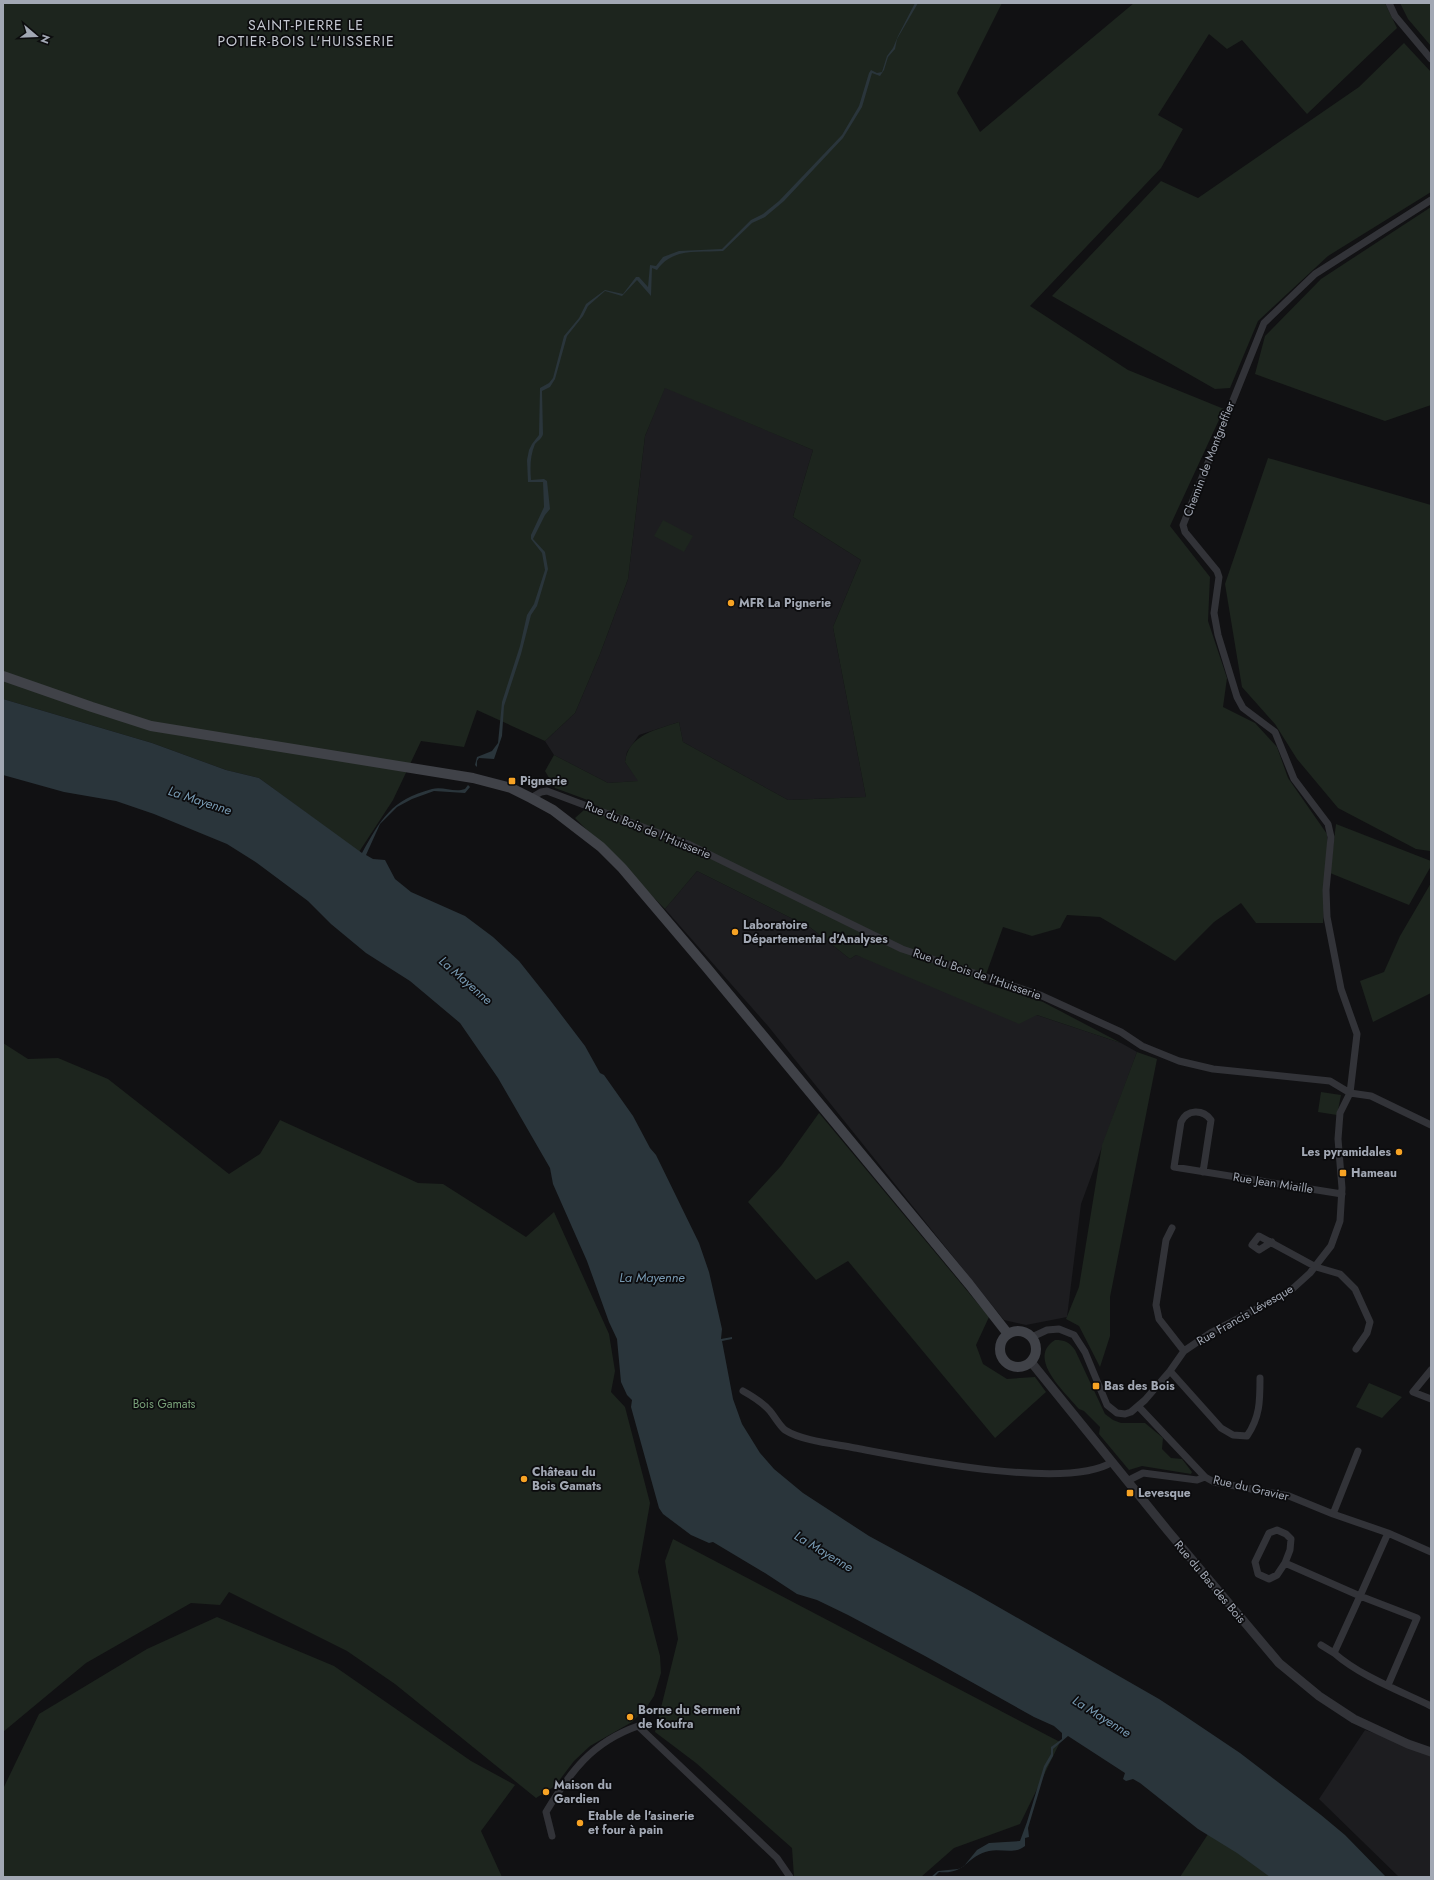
<svg xmlns="http://www.w3.org/2000/svg" width="1434" height="1880" font-family="Jost,sans-serif">
<rect width="100%" height="100%" fill="#111113"/>
<path fill="#1d1d20" d="M665 387 813 450 793 517 861 560 833 627 866 797 788 800 683 742 679 722 639 735 627 752 625 762 639 781 608 783 554 755 545 741 575 713 600 654 628 579 645 436Z
M697 871 811 928 850 959 856 955 1121 1043 1137 1052 1081 1204 1067 1317 1026 1325 1004 1320 768 1026 665 909Z
M1365 1730 1431 1752V1877H1399L1319 1799Z"/>
<path fill="#1d251e" d="M3 3H1002L957 93 980 132 1134 3H1385L1397 28 1307 114 1242 40 1227 49 1209 34 1158 115 1183 129 1161 168 1030 306 1128 370 1224 409 1170 526 1210 577 1208 621 1227 678 1223 707 1255 723 1277 747 1288 778 1327 834V871L1323 923H1256L1241 903 1214 922 1175 961 1100 917 1067 915 1060 928 1032 936 1003 927 983 983 1043 1002 1121 1043 1037 1015 1019 1024 856 955 850 959 811 928 697 871 665 909 575 818 593 802 555 788 545 771 554 755 608 783 638 781 625 762C629 734 656 730 679 722L683 742 788 800 866 797 833 627 861 560 793 517 813 450 665 388 645 436 628 579 600 654 575 713 545 741 477 710 464 747 421 741 393 800 359 852 259 778 226 770 152 743 3 699Z
M1400 3H1431V46L1408 19Z
M1404 43 1431 72V192L1328 256 1258 321 1230 388 1215 389 1052 296 1161 181 1198 198 1359 87Z
M1431 207V405L1385 421 1255 374 1265 336 1321 279Z
M1268 458 1431 505 1430 851 1416 849 1338 808 1297 759 1275 724 1242 687 1225 584Z
M663 520 693 536 684 552 654 536Z
M1336 824 1431 861V866L1409 905 1330 873Z
M1431 883V993L1373 1022 1360 981 1384 972 1400 936Z
M3 1043 28 1059 58 1058 108 1079 229 1174 260 1154 280 1120 418 1183 443 1184 526 1237 554 1212 609 1334 615 1371 611 1392 625 1407 650 1503 638 1572 660 1656 661 1673 654 1696 646 1708 632 1722 590 1746 574 1761 555 1786 536 1798 395 1684 347 1651 229 1592 220 1605 191 1603 86 1663 3 1732Z
M1137 1052 1157 1059 1110 1297V1336L1100 1367 1079 1326 1066 1319 1079 1287 1102 1145Z
M1321 1092 1341 1095 1337 1115 1318 1112Z
M819 1113 989 1317 976 1345 983 1364 1007 1379 1035 1377 1046 1392 995 1438 848 1261 816 1280 748 1202 781 1166Z
M1055 1340C1065 1340 1069 1342 1075 1350L1105 1414 1113 1420 1121 1423H1145L1163 1438 1162 1449 1171 1458 1182 1459 1192 1472 1191 1474 1142 1466 1129 1470 1099 1434 1100 1427 1084 1411 1079 1409C1065 1392 1026 1358 1055 1340Z
M1369 1383 1402 1397 1382 1418 1356 1407Z
M673 1539 1060 1742 1020 1824 954 1848 921 1877H794L792 1848 696 1763 655 1732 678 1639 665 1561Z
M217 1617 334 1666 471 1761 515 1785 481 1831 502 1877H3V1789L39 1714 147 1649Z
M1212 1828 1283 1877H1180Z"/>
<path fill="#2a353b" d="M915 3H918L897 39 895 49 888 57 884 70 880 76 872 73 862 107 843 138 784 201 765 217 752 223 723 251C698 253 673 247 657 270L652 268 651 296 637 280 622 296 605 291 588 306 583 316 567 336 555 379 550 387 542 391 543 434C542 439 538 440 535 444 530 456 530 467 531 480L544 479 547 481 550 509 545 515 533 539 545 552 548 569 537 606 531 615 521 654 504 706 502 736 494 759 479 758 477 761V767L475 765 477 757 492 751 498 743 502 702 520 646 527 615 534 604 545 570 542 553 531 539V535L544 507 543 482H528L527 460 529 450 532 444 539 435 540 388 549 383 553 378 564 336 579 318 586 304 605 290 623 294 636 277H639L648 287 650 265 656 266 663 257 679 251 722 249 751 220 763 214 779 201 842 135 859 106 869 73 871 70 877 73 882 72 887 56 893 48 898 36Z
M3 699 152 743 226 770 259 778 362 853C381 819 391 800 432 789 443 786 454 793 465 789L468 785 470 787 465 793 434 791 412 799 397 807 380 824 366 855 373 859 385 860 395 879 411 892 465 916 493 937 519 961 550 1000 585 1046 600 1073 604 1075 633 1116 650 1148 656 1155 699 1243 709 1272 722 1329 721 1339 732 1337V1339L722 1341 733 1399 742 1424 760 1453 774 1469 803 1493 869 1536 974 1593 1159 1699 1179 1712 1240 1753 1321 1815 1345 1835 1386 1877H1270L1237 1853 1198 1829 1140 1783 1133 1779 1126 1781 1123 1779 1125 1773 1068 1736 1053 1749V1756L1046 1768 1028 1828 1029 1837 1025 1838V1846C1014 1855 1001 1848 989 1851 966 1856 966 1875 939 1872L934 1877H931L938 1871 958 1869 964 1866 977 1850 989 1843 1020 1841 1027 1822 1044 1766 1051 1754V1747L1062 1739V1733L1054 1726 1034 1717 925 1656 848 1615 817 1600 797 1594 765 1573 713 1542 709 1543 691 1535 663 1514 659 1508 631 1407 632 1400 627 1395 621 1382 617 1339 609 1322 587 1261 553 1184 550 1168 498 1078 460 1023 410 981 366 953 331 924 308 901 257 863 227 844 154 814 116 801 64 792 3 775Z"/>
<g fill="none" stroke-linecap="round" stroke-linejoin="round">
<path stroke="#323338" stroke-width="7" d="M1389 3 1395 16 1431 59
M531 798 541 792 547 791 688 844 902 949 1040 995 1121 1032 1142 1046 1179 1061 1213 1069 1330 1081 1350 1093 1371 1096 1431 1125
M1203 1172 1211 1120C1203 1109 1187 1109 1181 1122L1174 1167 1342 1194
M1172 1228 1166 1240 1156 1305 1159 1319 1184 1351
M1272 1242 1259 1250 1252 1245 1259 1236 1316 1267 1340 1274 1355 1289 1370 1322 1367 1333 1356 1349
M1032 1337 1047 1330 1059 1329 1074 1335 1085 1352 1107 1405 1117 1413 1125 1414 1131 1412 1145 1400 1170 1371 1184 1351 1212 1332 1289 1292 1310 1273 1331 1246 1340 1221 1342 1188 1338 1139 1340 1113 1350 1093 1357 1034 1341 989 1327 917 1326 890 1331 837 1328 824 1294 779 1275 732 1243 708 1237 697 1218 635 1214 613 1219 577 1217 571 1185 532 1183 525 1264 323 1315 274 1431 200
M1431 1370 1413 1392 1431 1399
M1170 1371 1221 1428 1233 1435 1247 1436C1260 1417 1260 1401 1260 1378
M743 1391C752 1396 763 1403 770 1411 775 1417 779 1425 785 1430 802 1441 835 1444 855 1448 908 1458 1068 1491 1112 1462
M1139 1407 1205 1477 1214 1482 1289 1496 1333 1514 1388 1533 1431 1552
M1127 1481 1143 1473 1197 1480 1205 1477
M1333 1514 1358 1451
M1388 1533 1360 1596 1417 1618 1388 1685
M1285 1563 1277 1575 1269 1579 1258 1574 1255 1562 1269 1533 1277 1530 1286 1534 1291 1539 1290 1550 1285 1563 1360 1596 1334 1653C1360 1676 1400 1691 1431 1706
M1321 1645 1334 1653
M552 1836 546 1812C570 1772 592 1742 638 1726L777 1858 790 1877"/>
<path stroke="#323338" stroke-width="9" d="M1031 1362 1168 1531 1279 1663 1319 1696 1354 1719 1408 1744 1431 1752"/>
<path stroke="#404248" stroke-width="10" d="M3 676 92 707 151 726 473 778 511 788 531 798 553 810 601 847 622 868 707 968 969 1284 1008 1334
M1000 1349a18 18 0 1 1 36 0a18 18 0 1 1-36 0Z"/>
</g>
<g fill="#f7a324" stroke="#0c0c0e" stroke-width="1.5">
<circle cx="731" cy="603" r="4"/>
<rect x="508" y="777" width="8" height="8" rx="2"/>
<circle cx="735" cy="932" r="4"/>
<circle cx="1399" cy="1152" r="4"/>
<rect x="1339" y="1169" width="8" height="8" rx="2"/>
<rect x="1092" y="1382" width="8" height="8" rx="2"/>
<circle cx="524" cy="1479" r="4"/>
<rect x="1126" y="1489" width="8" height="8" rx="2"/>
<circle cx="630" cy="1717" r="4"/>
<circle cx="546" cy="1792" r="4"/>
<circle cx="580" cy="1823" r="4"/>
</g>
<g text-anchor="middle" stroke-width="3.5" stroke-linejoin="round" paint-order="stroke">
<g font-size="12" fill="#a2a8b4" stroke="#0c0c0e">
<text transform="translate(1209 459) rotate(-69)" y="4">Chemin de Montgreffier</text>
<text transform="translate(648 830) rotate(22)" y="4">Rue du Bois de l'Huisserie</text>
<text transform="translate(977 974) rotate(19)" y="4">Rue du Bois de l'Huisserie</text>
<text transform="translate(1273 1183) rotate(9)" y="4">Rue Jean Miaille</text>
<text transform="translate(1245 1315) rotate(-30)" y="4">Rue Francis Lévesque</text>
<text transform="translate(1251 1488) rotate(13)" y="4">Rue du Gravier</text>
<text transform="translate(1210 1582) rotate(50)" y="4">Rue du Bas des Bois</text>
</g>
<g font-size="12" font-weight="bold" fill="#a2a8b4" stroke="#0c0c0e" text-anchor="start">
<text x="739" y="607">MFR La Pignerie</text>
<text x="520" y="785">Pignerie</text>
<text x="743" y="929">Laboratoire<tspan x="743" dy="14">Départemental d'Analyses</tspan></text>
<text x="1391" y="1156" text-anchor="end">Les pyramidales</text>
<text x="1351" y="1177">Hameau</text>
<text x="1104" y="1390">Bas des Bois</text>
<text x="532" y="1476">Château du<tspan x="532" dy="14">Bois Gamats</tspan></text>
<text x="1138" y="1497">Levesque</text>
<text x="638" y="1714">Borne du Serment<tspan x="638" dy="14">de Koufra</tspan></text>
<text x="554" y="1789">Maison du<tspan x="554" dy="14">Gardien</tspan></text>
<text x="588" y="1820">Etable de l'asinerie<tspan x="588" dy="14">et four à pain</tspan></text>
</g>
<g font-size="12" fill="#78a078" stroke="#0c0c0e">
<text x="164" y="1408">Bois Gamats</text>
</g>
<g font-size="13" font-style="italic" fill="#7799b1" stroke="#0c0c0e">
<text transform="translate(200 800) rotate(18)" y="5">La Mayenne</text>
<text transform="translate(466 980) rotate(41)" y="5">La Mayenne</text>
<text x="652" y="1282">La Mayenne</text>
<text transform="translate(824 1551) rotate(31)" y="5">La Mayenne</text>
<text transform="translate(1102 1716) rotate(32)" y="5">La Mayenne</text>
</g>
<g font-size="14" letter-spacing="1" fill="#c3c7d0" stroke="#0c0c0e">
<text x="306" y="30">SAINT-PIERRE LE<tspan x="306" dy="16">POTIER-BOIS L'HUISSERIE</tspan></text>
</g>
</g>
<rect width="1434" height="1880" fill="none" stroke="#a2a8b4" stroke-width="8"/>
<g transform="translate(36 36) rotate(109)" stroke="#0c0c0e" stroke-width="3" paint-order="stroke">
<path d="M0-3L7 15L0 10L-7 15Z" fill="#a2a8b4"/>
<text y="-6" font-size="11" font-weight="bold" text-anchor="middle" fill="#a2a8b4">N</text>
</g>
</svg>
